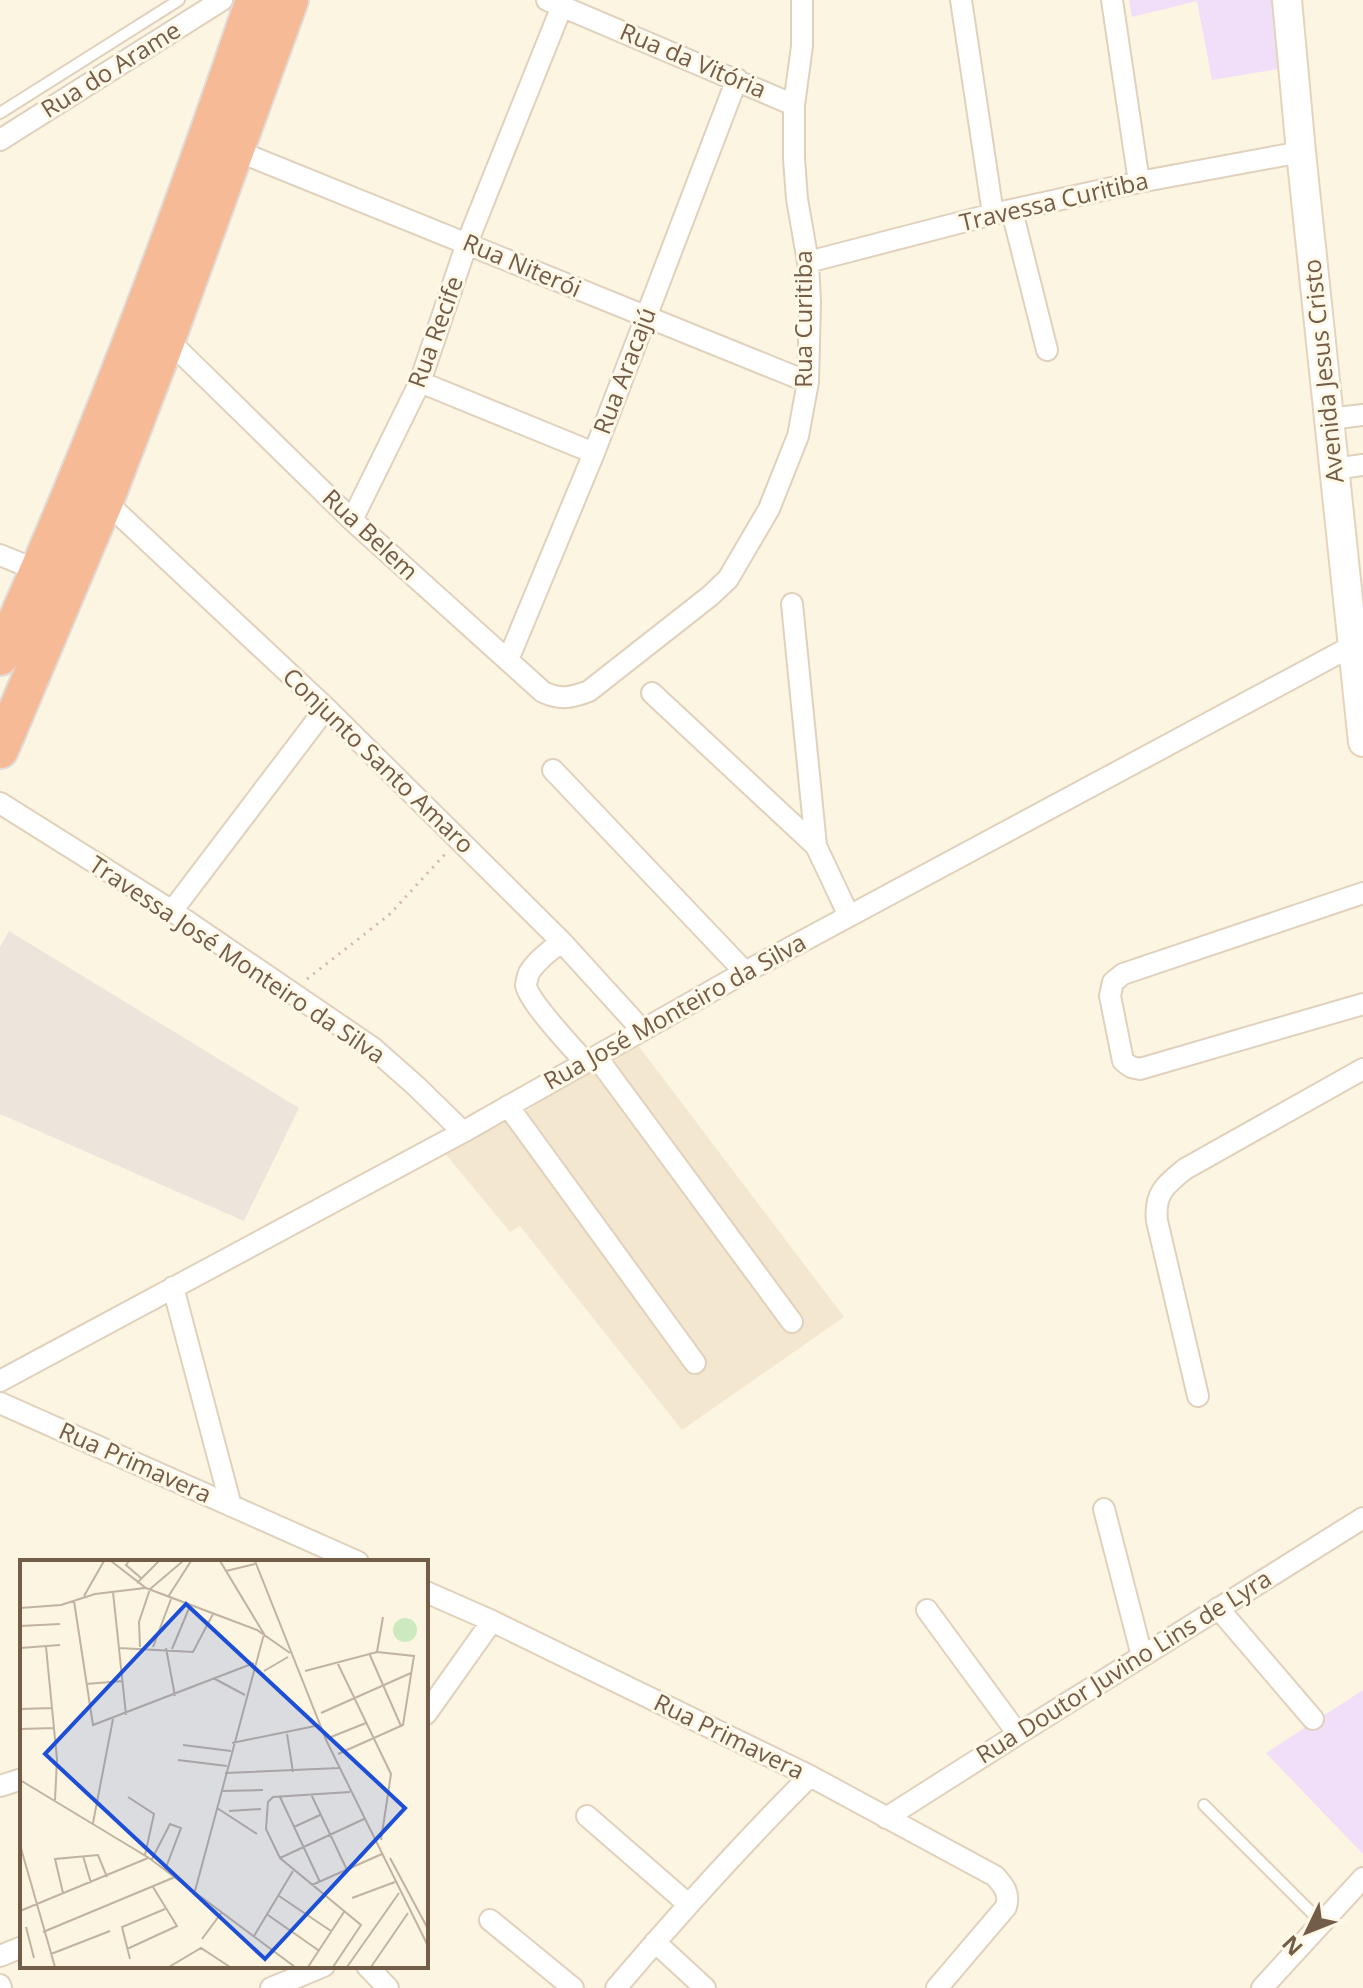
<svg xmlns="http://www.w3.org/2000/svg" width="1363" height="1988" font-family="'Open Sans',sans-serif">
<rect width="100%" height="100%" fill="#fcf5e1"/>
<path fill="#f4e7cf" d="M637 1044 844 1317 682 1430 520 1226 510 1232 444 1152 517 1117 555 1092Z"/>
<path fill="#ebe5dc" d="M9 931 299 1108 244 1221 0 1114V947Z"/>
<path fill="#f1def8" d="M1129 0H1272L1278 69 1212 80 1197 1 1132 17Z
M1363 1690V1854L1266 1753Z"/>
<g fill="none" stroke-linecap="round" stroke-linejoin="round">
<defs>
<path id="lane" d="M0 113 179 0
M1204 1805 1321 1922"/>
<path id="street" d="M547 0 794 105
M961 0 993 214
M1112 0 1139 182
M0 140 222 0
M235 150 808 382
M1012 211 1047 350
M808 262 993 214 1139 182 1301 152
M167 339 352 520 543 692C560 700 571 698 589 691L710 596 728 579 769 509 798 436 808 382 810 302 808 262 797 199 794 159V105L802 46V0
M420 382 594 453
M1329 419 1363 415
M1334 469 1363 465
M105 501 326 708 561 941 642 1030
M352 520 420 382 467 243 562 6
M0 555 39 571
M792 604 816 846 849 916
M508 660 594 453 737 79
M652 693 816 846
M553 770 745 972
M0 803 172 911 373 1048 416 1086 463 1132
M1363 893 1123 974 1113 982 1110 996 1123 1061 1131 1067 1140 1069 1363 1004
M172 911 326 708
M561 941C551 951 536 960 529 973 528 975 526 984 526 985 528 1001 573 1048 585 1062
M599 1055 604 1067 792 1322
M508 1106 695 1363
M173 1287 231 1506
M0 1381 463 1132 745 972 1352 646
M1198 1396 1157 1221C1154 1194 1165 1185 1185 1169L1363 1069
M0 1403 358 1562
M1104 1509 1142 1656
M426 1592 492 1621 810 1776 995 1876C1004 1886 1010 1893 1006 1907L937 1988
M1218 1608 1313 1719
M927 1610 1018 1734
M426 1714 492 1621
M0 1786 22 1779
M587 1816 688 1904
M886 1818 1018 1734 1363 1518
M490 1920 573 1988
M655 1942 705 1988
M0 1956 22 1947
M367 1966 388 1988
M0 1985 1 1988
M271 1988 324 1966
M616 1988C678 1915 742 1844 810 1776
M1262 1988 1363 1878"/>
<path id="secondary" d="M1287 0 1301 152 1363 742"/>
<path id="highway" d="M0 657C97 443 179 222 254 0
M0 750 105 501 167 339 290 0"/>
</defs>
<use href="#lane" stroke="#e0d1bd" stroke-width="14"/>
<use href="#street" stroke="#e0d1bd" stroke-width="24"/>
<use href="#secondary" stroke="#e5d3bb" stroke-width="32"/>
<use href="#highway" stroke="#e0dbd7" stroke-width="40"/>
<path stroke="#d6b99c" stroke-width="3" stroke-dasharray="2 6" stroke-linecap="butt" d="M307 979 389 915 446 853"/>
<use href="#lane" stroke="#fff" stroke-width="10"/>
<use href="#street" stroke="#fff" stroke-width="20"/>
<use href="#secondary" stroke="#fff" stroke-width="28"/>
<use href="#highway" stroke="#f7ba97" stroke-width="36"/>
</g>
<g text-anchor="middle" stroke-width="6" stroke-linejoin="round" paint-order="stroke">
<g font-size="24" fill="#735c48" stroke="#fff8e7">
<text transform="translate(693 61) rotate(23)" y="8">Rua da Vitória</text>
<text transform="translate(111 70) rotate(-32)" y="8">Rua do Arame</text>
<text transform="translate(1054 202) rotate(-13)" y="8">Travessa Curitiba</text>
<text transform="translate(522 266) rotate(23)" y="8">Rua Niterói</text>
<text transform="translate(804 319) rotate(-90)" y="8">Rua Curitiba</text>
<text transform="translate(436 332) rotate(-70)" y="8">Rua Recife</text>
<text transform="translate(625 371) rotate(-69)" y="8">Rua Aracajú</text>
<text transform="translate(1324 371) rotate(-96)" y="8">Avenida Jesus Cristo</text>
<text transform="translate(370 535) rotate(43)" y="8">Rua Belem</text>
<text transform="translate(378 761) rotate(44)" y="8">Conjunto Santo Amaro</text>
<text transform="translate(237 960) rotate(34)" y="8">Travessa José Monteiro da Silva</text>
<text transform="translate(675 1012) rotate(-29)" y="8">Rua José Monteiro da Silva</text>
<text transform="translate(135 1463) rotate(24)" y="8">Rua Primavera</text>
<text transform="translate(1124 1667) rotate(-32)" y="8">Rua Doutor Juvino Lins de Lyra</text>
<text transform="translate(729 1737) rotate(26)" y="8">Rua Primavera</text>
</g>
</g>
<g transform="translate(20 1560)">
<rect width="408" height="408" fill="#fcf5e1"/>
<path d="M373 70a12 12 0 1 1 24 0a12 12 0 1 1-24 0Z" fill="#cce9c0"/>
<path fill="none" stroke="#c1b39f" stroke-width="2" d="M91 1 126 28 237 70 270 93M109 1 106 5 121 18M235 1 307 182 408 386M206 11 235 4M117 23 139 1M93 32 106 155M64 36 84 1M148 37 171 1M54 41 73 165 234 103M0 48 41 45 75 34 125 28M0 66 40 64M26 87 37 199 35 240M120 87 119 62 130 29 163 1M133 87 151 39M0 88 40 85M99 88 173 92 193 54M146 88 155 136M152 89 170 46M357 92 363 57M349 93 381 166M317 102 371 214 361 280M244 111 268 97M285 111 357 92 394 96 383 165 318 194M195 119 225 135M66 124 103 121M0 149 32 148M301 153 391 113M0 169 34 168M267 174 273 212M311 177 346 163M212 183 300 165M163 185 211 191M158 200 207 206M205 213 319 208M0 220 129 298 275 407M201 231 243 230M291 234 327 310M108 237 134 254 125 295M260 237 300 322M197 248 237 274M209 251 241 249M73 263 93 159M274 267 300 255M0 285 35 407M63 296 71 323M260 298 344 259M370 298 408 369M132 299 150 264 161 268 145 310M292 325 362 294M175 331 244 74 200 1M43 333 35 299 78 295 87 317M259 336 311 371M332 338 375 322M0 351 128 298M248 355 298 390M6 367 14 398M23 372 155 317M234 376 273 311M182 379 202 352M107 389 157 366 133 327M31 394 90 371M110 399 102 367 145 349M149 407 181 388 210 407M288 407 324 352M313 407 341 365 260 298 246 269 248 242 253 237 330 232M327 407 379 333M351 407 388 353"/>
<path fill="#1d4ed8" fill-opacity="0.15" stroke="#1d4ed8" stroke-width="4" d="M166 44 385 248 245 399 25 194Z"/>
<rect width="408" height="408" fill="none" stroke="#735c48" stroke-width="4"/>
</g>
<g transform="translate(1307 1932) rotate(227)" stroke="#fff8e7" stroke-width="6" paint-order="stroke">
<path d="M0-6L14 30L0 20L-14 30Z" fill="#735c48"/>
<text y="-12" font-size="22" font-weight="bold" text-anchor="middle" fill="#735c48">N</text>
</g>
</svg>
